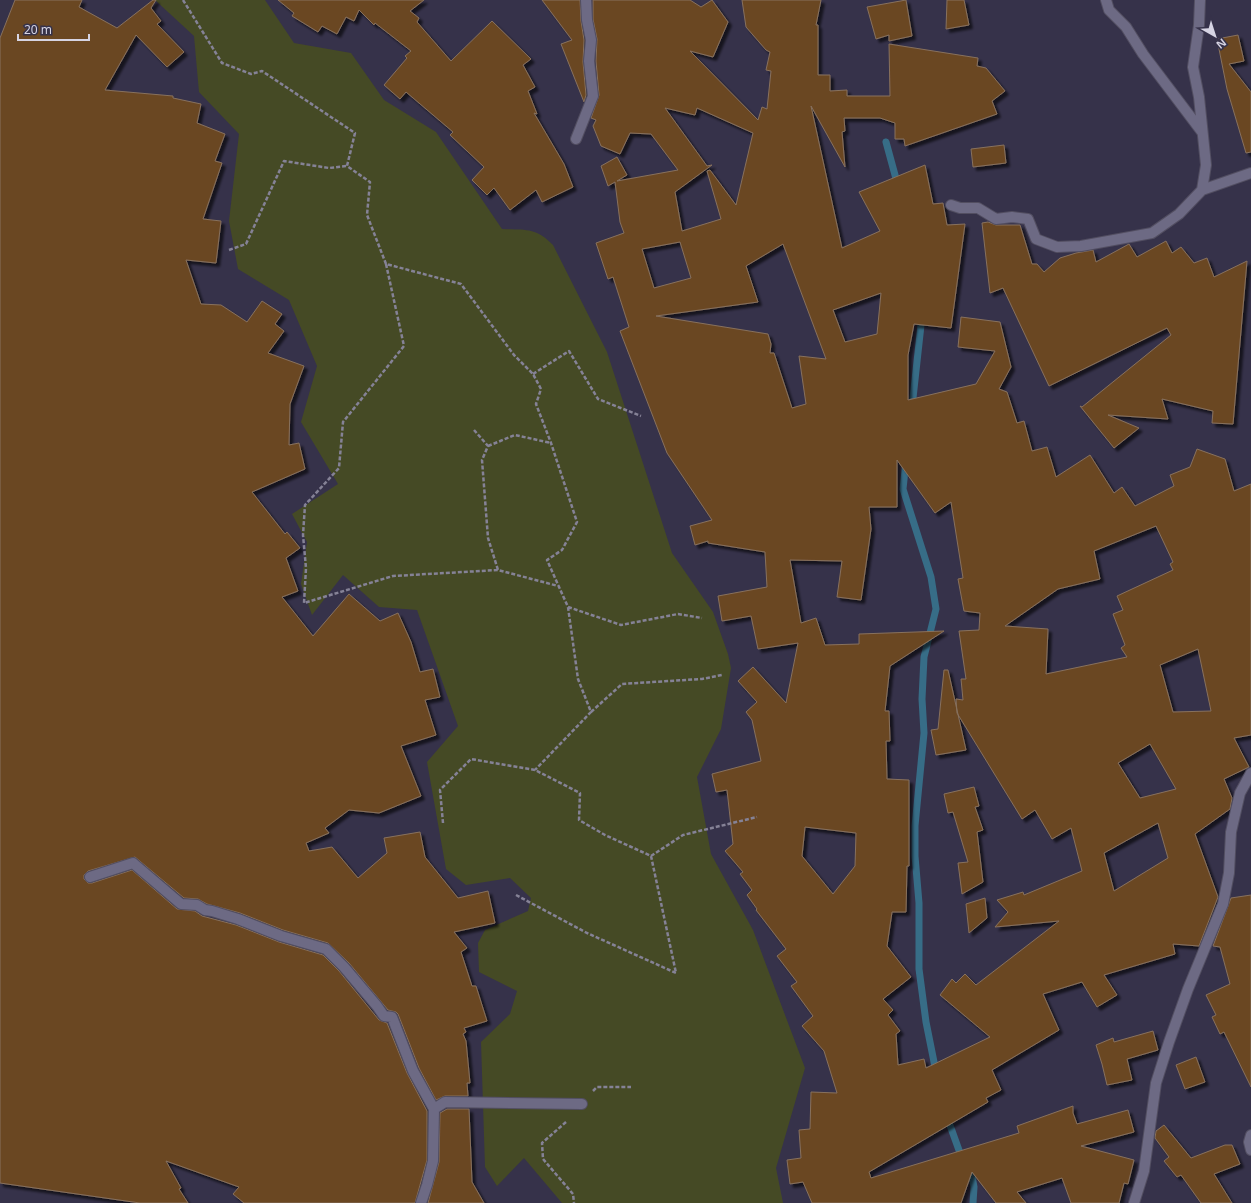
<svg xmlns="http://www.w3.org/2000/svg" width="1251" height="1203" font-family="'Noto Sans',sans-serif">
<defs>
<filter id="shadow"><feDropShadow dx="3.5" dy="3.5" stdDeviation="1" flood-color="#0009"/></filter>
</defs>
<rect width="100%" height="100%" fill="#36324a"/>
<path fill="#454a25" d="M155 0H265L294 43 351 53 384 100 436 132 502 229C525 230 536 227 553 245L607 352 672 553 713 612 728 654 731 668 721 729 697 777 711 854 753 930 805 1068 776 1168 783 1203H562L524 1158 497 1186 485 1167 481 1042 510 1014 517 991 479 972 478 943 485 930 528 911 531 898 510 878 466 885 446 869 427 762 458 726 417 610 379 607 343 575 312 615 301 584 307 542 292 514 338 484 301 422 317 366 289 300 238 269 229 221 239 134 199 92 194 36Z"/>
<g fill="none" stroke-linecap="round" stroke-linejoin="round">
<path stroke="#376d87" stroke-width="7" d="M886 142 898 186
M912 407 922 316
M906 461 903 489 931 577 936 609 924 657 922 699 924 733 915 826V856L919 903V969L926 1022 936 1072
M947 1117 960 1153 971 1171 974 1187 973 1203"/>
</g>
<path fill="#6b4724" stroke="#87715d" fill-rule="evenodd" filter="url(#shadow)" d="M15 0H82L79 7 117 28 153 0H156L151 8 161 21 157 24 184 52 167 67 136 35 105 90 173 96V98L201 104 197 123 225 134 215 161 222 163 203 219 221 221 216 263 186 260 201 304 221 305 247 322 262 301 282 314 275 324 284 331 268 353 304 366 290 404 289 445 299 443 305 469 252 492 285 534 287 532 300 548 286 558 298 591 282 597 313 636 349 594 380 621 398 613 411 642 420 672 433 669 440 697 425 700 436 735 401 746 421 796 379 813 349 810 325 828 329 833 306 843 309 851 332 847 358 878 387 853 384 838 420 832 425 857 458 898 488 891 495 923 454 932 467 948 461 952 472 986H476L487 1021 464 1028 466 1032 463 1034 466 1041 470 1083H467L468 1096H445L436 1100 419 1068 398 1014 396 1012 388 1010 349 963 328 943 283 930 240 913 207 904 198 899 184 898 135 857 88 871 84 875V879L88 883H92L132 870 177 909 195 911 202 916 236 925 279 942 323 955 339 971 379 1020 387 1023 407 1073 427 1111V1160L415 1203H244L233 1194 239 1187 166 1161 181 1188 179 1189 188 1203H140L0 1183V38Z
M278 0H424L410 11 419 18 417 22 451 61 492 21 531 59 523 65 535 87 528 91 537 114 534 113 564 164 573 187 542 202 536 190 510 210 494 188 487 195 472 180 484 167 450 135 453 132 406 92 400 99 384 85 407 58 405 56 411 51 375 23 374 25 359 10 354 21 346 17 337 34 322 26 318 32 292 16 294 13Z
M542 0H580L581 21 584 40 583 62 586 95 584 102 561 44 572 40Z
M593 0H690L701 7 712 0 728 22 713 57 690 51 758 120 762 107 767 109 771 71 766 70 770 52 766 50 746 27 742 0H821L816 25H818V75H830V91L847 90V96H890L889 44 978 58 977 66 986 68 1005 91 992 101 997 114 905 146 904 139H895V123L880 118H844L845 131 842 132 845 167 811 106 842 248 880 231 859 192 925 165 933 204 943 203 947 225 965 224 951 328 914 324 908 355V400L976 384 995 351 958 347 961 317 1000 322 1011 367 999 389 1007 392 1017 423 1024 421 1032 451 1047 447 1056 477 1090 455 1114 493 1122 487 1135 506 1174 486 1170 475 1190 467 1197 449 1225 459 1234 491 1251 484V735L1234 738 1249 767 1224 779 1232 798 1230 809 1195 834 1218 897 1199 946 1173 944 1175 954 1104 975 1117 995 1097 1007 1082 982 1043 994 1059 1030 992 1070 1001 1090 986 1098 988 1102 869 1172 871 1178 1019 1133 1017 1126 1073 1106V1113L1077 1124 1128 1110 1134 1132 1081 1146 1134 1160 1128 1184 1124 1183 1119 1203H1071L1062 1178 1017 1192 1026 1203H996L972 1172 961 1203H812L803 1182 790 1184 787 1160 801 1158 799 1130 810 1129 811 1092 837 1093 824 1051 802 1026 813 1016 791 986 797 982 777 956 786 949 756 910 757 909 747 895 752 890 740 874 743 872 725 851 733 844 727 790 716 792 712 774 761 761 752 720 746 712 757 702 738 681 753 667 786 703 798 643 758 649 751 616 722 621 718 596 767 587 765 552 708 543V541L695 545 690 526 712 520 667 453 620 331 629 327 613 277 608 279 596 243 624 233 620 222 615 182 608 186 601 166 617 157 627 175 617 181 678 170 651 134 630 133 620 154 601 146 593 126 596 120 591 118 599 95 596 61 597 39 593 19ZM665 108 695 115 697 108 753 133 736 205 710 170 707 171 721 219 682 231 675 192 712 165 707 166ZM680 242 691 278 654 288 642 249ZM783 244 826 359 799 356 806 404 792 408 774 353H770L771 344 768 334 656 316 758 302 746 266ZM881 293 877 334 845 342 833 310ZM897 460 935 513 951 502 963 578 958 579 964 611 980 613 979 630 959 631 966 679H961L963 700 956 699 957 713 1022 819 1035 810 1052 839 1071 828 1082 871 1024 895 1023 892 997 900 1008 912 995 927 1059 921 976 985 965 974 956 983 952 979 940 995 990 1037 926 1068 924 1059 898 1065 896 1034 900 1031 888 1015 893 1010 883 999 911 977 887 946 892 912H906L907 866H909V780L887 779 886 741H890L889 711H885L890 666 944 631 859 634V644L825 645 816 618 801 623 790 560 842 561 837 597 861 600 871 529 869 507H897ZM1156 526 1173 562 1170 564 1173 570 1117 596 1123 610 1113 614 1125 645 1121 648 1127 657 1046 674 1048 629 1005 626 1058 589 1100 579 1094 551ZM1198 649 1211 711 1173 712 1160 665ZM1150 744 1176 789 1140 798 1118 763ZM1158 823 1168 858 1114 891 1104 853ZM805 827 856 833 855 866 833 894 802 856Z
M906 0 912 36 889 41V35L876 39 867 7Z
M947 0H964L969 25 946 29Z
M1238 35 1244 61 1229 64 1251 92V152L1246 153 1227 89 1217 39Z
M1004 145 1006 163 973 167 971 149Z
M988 222 996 225H1020L1032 264H1037L1044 272 1060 258 1076 253 1093 250 1096 262 1129 244 1137 257 1166 241 1172 253 1181 247 1194 263 1207 258 1214 277 1247 261 1233 424 1212 423 1213 411 1162 399 1168 419 1108 415 1139 428 1114 448 1080 406 1082 407 1171 335 1167 328 1049 386 1003 288 990 293 982 223Z
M944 670H948L966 750 936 755 931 730 938 729Z
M974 787 979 806 975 807 983 830 977 832 983 882 962 894 958 863 968 862 953 812 948 813 944 794Z
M1251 895V1087L1224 1032 1220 1034 1212 1017 1216 1015 1206 995 1230 984 1220 947 1213 946 1231 898Z
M985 898 987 918 969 933 966 904Z
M1153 1031 1158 1050 1127 1059 1132 1080 1107 1085 1102 1064 1096 1045 1113 1038 1114 1042Z
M1196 1057 1205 1082 1185 1089 1176 1065Z
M447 1109H469L472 1182 484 1203H428L439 1162 440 1113Z
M1164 1125 1191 1158 1225 1145H1232L1240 1164 1214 1174 1232 1203H1201L1181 1175 1177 1177 1164 1161 1169 1157 1155 1138 1156 1131Z"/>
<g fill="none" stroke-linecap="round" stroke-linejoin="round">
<defs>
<path id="minor" d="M1106 0 1109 10 1126 27 1143 54 1202 132
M576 139 593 96 589 61 591 40 587 20 586 0
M1202 190 1251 173
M951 205 960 208H978L996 219 1012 217 1028 219 1036 239 1057 247 1081 246 1152 233 1179 214 1202 190 1206 165 1199 97 1193 67 1199 25 1200 0
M90 877 133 863 181 904 197 905 205 910 212 911 238 919 281 936 326 949 344 967 377 1006 384 1016 392 1017 413 1071 434 1109 433 1161 427 1185 421 1203
M434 1109 445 1102 582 1104
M1251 1135 1249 1142 1251 1150
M1134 1203 1144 1171 1156 1083 1169 1042 1188 989 1223 904 1229 873 1231 832 1240 793 1251 773"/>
</defs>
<use href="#minor" stroke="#524e61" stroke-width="12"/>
<path stroke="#858296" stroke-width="2.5" stroke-dasharray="4 2" stroke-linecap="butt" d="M183 0 222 63 251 74 262 71 355 133 347 166 370 182 367 215 386 264 461 284 514 355 533 374 541 389 536 404 551 443 577 522 562 550 547 560 568 607 578 679 591 712 535 770
M229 250 246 244 284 161 329 168 347 166
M386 264 404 346 343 422 339 468 305 505 303 535 306 568 304 603 393 576 498 570
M533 374 569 351 598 399 641 416
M474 430 488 446 482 460 488 538 498 570 558 586
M488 446 515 435 551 443
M568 607 621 625 678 614 702 618
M591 712 622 684 702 679 722 675
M443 823 440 790 471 759 535 770 580 793 579 820 605 835 651 856 676 973
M651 856 683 835 757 817
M516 895 587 933 676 973
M593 1091 597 1087H631
M566 1122 542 1143 543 1159 573 1194 574 1203"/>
<use href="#minor" stroke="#6d6a84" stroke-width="10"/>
</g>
<g transform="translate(1215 36) rotate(141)" stroke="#36324a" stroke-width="3" paint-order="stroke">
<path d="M0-3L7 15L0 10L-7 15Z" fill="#d6d4e3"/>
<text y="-6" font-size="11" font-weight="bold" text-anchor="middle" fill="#d6d4e3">N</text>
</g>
<path d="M18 34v6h71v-6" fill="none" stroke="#d6d4e3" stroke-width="2"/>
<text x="24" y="34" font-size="12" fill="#d6d4e3" stroke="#36324a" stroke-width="3" paint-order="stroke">20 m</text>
</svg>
